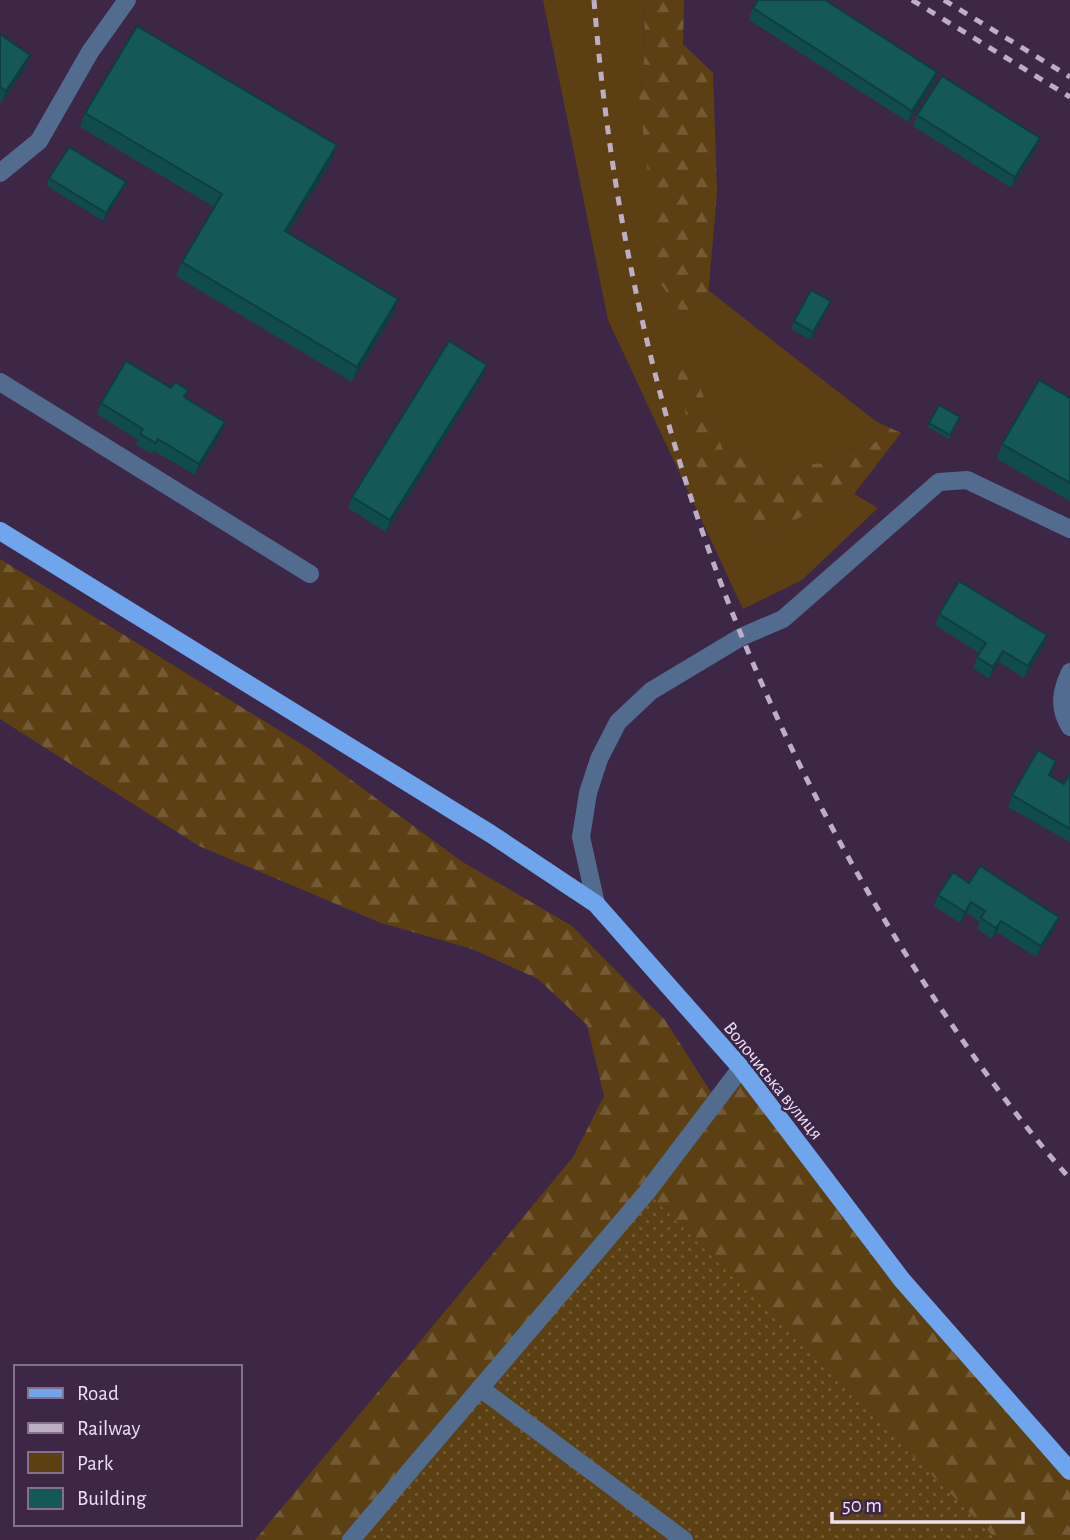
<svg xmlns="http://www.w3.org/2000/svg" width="1070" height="1540" font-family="'Alegreya Sans',sans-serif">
<defs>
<pattern id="forest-firs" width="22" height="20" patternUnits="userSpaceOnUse" patternTransform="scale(1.75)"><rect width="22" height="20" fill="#5c4013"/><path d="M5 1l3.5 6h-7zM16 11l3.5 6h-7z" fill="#745b36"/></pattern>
<pattern id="garden-dots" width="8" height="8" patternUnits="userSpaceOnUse" patternTransform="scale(1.75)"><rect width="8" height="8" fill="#5c4013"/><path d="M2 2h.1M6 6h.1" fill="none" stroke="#745b36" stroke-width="1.8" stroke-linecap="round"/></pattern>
</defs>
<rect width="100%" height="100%" fill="#3d2646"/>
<path fill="#5c4013" d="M543 0H644L645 53 639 95 707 308 708 290 877 422V440L866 452 847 448 830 463 806 464 785 484H763L752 455 744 449 733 468 723 451 753 538 854 494 878 508 802 580 743 609 608 320Z"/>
<path fill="url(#forest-firs)" d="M644 0H684L683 44 713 73 717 192 707 308 681 312 660 283 639 95 645 53Z
M676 368H693L723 450 732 467 744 448 752 455 764 484H785L806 464 830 463 847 448 866 452 877 440V422L901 433 854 494 753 538 697 466Z
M0 559 308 748 461 861 572 926 665 1020 716 1100 741 1068 902 1280 1070 1471V1540H997L647 1193 351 1540H255L573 1157 604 1096 587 1025 538 979 472 949 381 923 199 846 0 719Z"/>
<path fill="url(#garden-dots)" d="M647 1192 997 1540H351Z"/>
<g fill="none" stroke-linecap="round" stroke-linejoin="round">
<path stroke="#526c8f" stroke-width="18" d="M0 173 39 141 90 52 127 0
M0 382 310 574
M1070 672C1061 691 1058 708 1070 727
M596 904 581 837 588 793 599 759 618 722 651 691 741 637 783 619 939 482 967 480 1070 529
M480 1388 684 1540
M351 1540 647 1192 741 1068"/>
<path stroke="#6fa5ed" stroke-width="18" d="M0 531 491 834 596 904 741 1068 902 1280 1070 1471"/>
<path stroke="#bdadc5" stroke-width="5" stroke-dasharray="9 9" stroke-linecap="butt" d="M594 0C621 340 716 646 895 937 948 1022 1004 1104 1070 1179
M912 0 1070 97
M944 0 1070 77"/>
</g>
<path fill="#114c4c" d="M753 8 937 72 933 84 908 122 749 20Z
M0 34 26 67 2 102 0 101Z
M85 113 332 160 288 233 393 314 352 382 176 276 182 262 214 207 80 127Z
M917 115 1036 149 1011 188 913 126Z
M49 178 126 182 123 190 103 221 47 186Z
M828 308 811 340 791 329 794 321Z
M483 376 386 532 348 508 352 497Z
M171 388 188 390 185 397 221 433 195 475 154 451 152 454 136 445 138 440 97 414 101 403Z
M1070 398V501L997 459 1002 444Z
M959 421 949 439 928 427 929 423Z
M939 614 1047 635 1043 647 1024 678 999 662 989 679 973 668 979 653 935 625Z
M1056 761 1050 776 1064 784 1070 773V842L1008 807 1012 795Z
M969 883 1055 928 1036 957 997 932 992 939 977 929 980 922 967 913 960 923 934 906 938 895Z"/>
<path fill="#0e3e3e" d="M30 55 26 67 2 102 6 91Z
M937 72 933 84 908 122 912 111Z
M1040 138 1036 149 1011 188 1015 177Z
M337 145 332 160 280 246 285 231Z
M126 182 123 190 103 221 106 213Z
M398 299 393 314 352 382 357 367Z
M831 301 828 308 811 340 813 332Z
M487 365 483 376 386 532 390 520Z
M225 422 221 433 195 475 199 464Z
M1047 635 1043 647 1024 678 1028 666Z
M1003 651 999 662 989 679 993 667Z
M971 902 967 913 960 923 965 912Z
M1059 917 1055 928 1036 957 1041 946Z
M1001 921 997 932 992 939 996 928Z"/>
<path fill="#145858" stroke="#0e3e3e" stroke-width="2" d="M758 0H825L937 72 912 111 753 8Z
M137 26 337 145 285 231 398 299 357 367 182 262 222 194 85 113Z
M0 34 30 55 6 91 0 87Z
M942 76 1040 138 1015 177 917 115Z
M69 147 126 182 106 213 49 178Z
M811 290 831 301 813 332 794 321Z
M449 341 487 365 390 520 352 497Z
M126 361 171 388 175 382 188 390 184 397 225 422 199 464 158 439 156 443 140 434 143 429 101 403Z
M1039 380 1070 398V483L1002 444Z
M939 405 960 417 950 435 929 423Z
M959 581 1047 635 1028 666 1003 651 993 667 977 657 986 643 939 614Z
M1038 750 1056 761 1049 775 1064 784 1070 773V829L1012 795Z
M980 866 1059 917 1041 946 1001 921 996 928 981 918 985 911 971 902 965 912 938 895 953 872 969 883Z"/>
<g text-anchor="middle" stroke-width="5" stroke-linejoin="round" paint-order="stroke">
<g font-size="19" fill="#eddff4" stroke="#3d2646">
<text transform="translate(774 1080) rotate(51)" y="7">Волочиська вулиця</text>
</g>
</g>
<rect x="14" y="1365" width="228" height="161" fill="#3d2646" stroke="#83708c" stroke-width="2"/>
<rect x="28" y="1388" width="35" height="10" fill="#6fa5ed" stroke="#83708c" stroke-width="2"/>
<text x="77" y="1400" font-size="21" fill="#eddff4">Road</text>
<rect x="28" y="1423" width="35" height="10" fill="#bdadc5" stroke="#83708c" stroke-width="2"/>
<text x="77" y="1435" font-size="21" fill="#eddff4">Railway</text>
<rect x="28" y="1452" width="35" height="21" fill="#5c4013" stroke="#83708c" stroke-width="2"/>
<text x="77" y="1470" font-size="21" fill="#eddff4">Park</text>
<rect x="28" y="1488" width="35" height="21" fill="#145858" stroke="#83708c" stroke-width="2"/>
<text x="77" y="1505" font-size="21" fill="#eddff4">Building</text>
<path d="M832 1512v10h191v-10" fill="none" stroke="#eddff4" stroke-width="3.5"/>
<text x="842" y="1512" font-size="21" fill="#eddff4" stroke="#3d2646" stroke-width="5" paint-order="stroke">50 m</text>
</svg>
